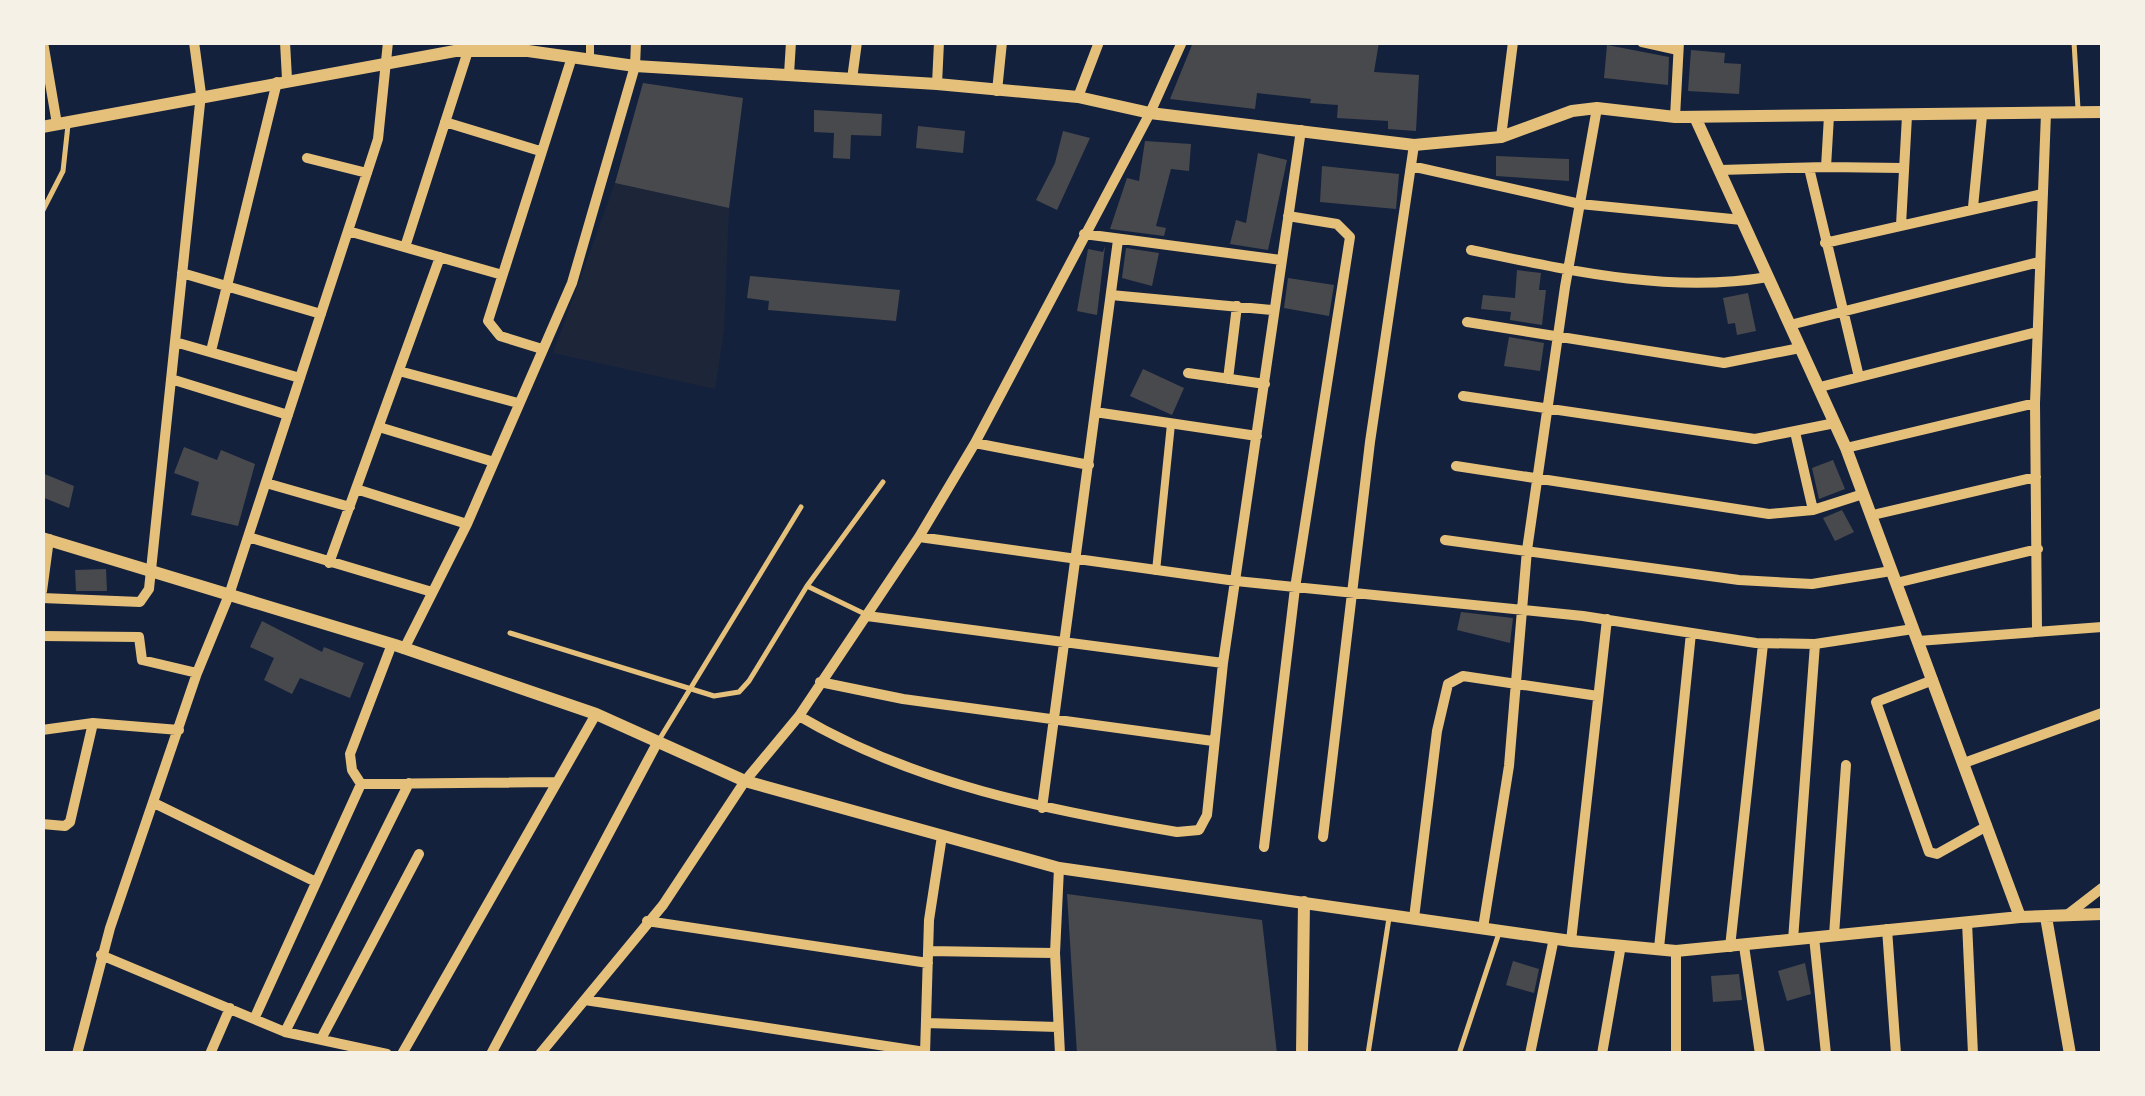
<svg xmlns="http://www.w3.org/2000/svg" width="2145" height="1096" font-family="'IBM Plex Sans',sans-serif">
<rect width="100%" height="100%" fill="#14213d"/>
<path fill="#1d2539" d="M615 183 729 208 724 330 715 389 553 353Z"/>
<path fill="#48494c" d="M1201 42H1379L1374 72 1419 75 1416 131 1388 129V121L1337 118 1338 105 1310 103 1311 99 1257 93 1255 109 1170 99 1192 45Z
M1607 45 1669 57 1668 85 1604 78Z
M1691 50 1725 53 1724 63 1741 64 1739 94 1688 91Z
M643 83 743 98 729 208 615 183Z
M814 110 882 114 881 136 851 135 850 159 833 158 834 133 814 132Z
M918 126 965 131 963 153 916 148Z
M1063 131 1090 138 1057 210 1036 200 1055 163Z
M1145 141 1191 144 1189 171 1171 169 1156 226 1166 228 1164 236 1110 229 1127 178 1139 181Z
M1258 153 1287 160 1268 250 1230 244 1236 220 1246 223Z
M1496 156 1569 159V181L1496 176Z
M1322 166 1399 174 1396 209 1320 202Z
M1105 246 1097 315 1077 311 1088 249 1103 252Z
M1126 248 1159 253 1152 286 1122 278Z
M1517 270 1541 273 1539 290H1546L1542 325 1510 320 1511 312 1481 309 1483 295 1515 298Z
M750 276 900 290 896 321 768 310 769 301 747 298Z
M1288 278 1334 285 1329 316 1284 308Z
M1748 293 1756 331 1737 335 1735 323 1728 324 1723 298Z
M1509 337 1544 343 1540 371 1504 366Z
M1143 369 1184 388 1172 415 1130 396Z
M184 447 217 460 221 450 255 464 238 526 191 515 199 482 174 473Z
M1833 460 1845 489 1819 499 1812 468Z
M42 473 74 486 69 508 42 497Z
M1842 510 1854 532 1835 541 1823 518Z
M106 569 107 591H76L75 570Z
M1461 612 1513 618 1510 643 1457 630Z
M262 621 322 652 324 647 364 663 350 698 300 678 292 694 264 680 274 658 250 647Z
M1067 894 1262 920 1277 1054H1077Z
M1513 961 1539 969 1534 993 1506 985Z
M1805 963 1811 994 1787 1001 1778 971Z
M1739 974 1742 1000 1713 1002 1711 976Z"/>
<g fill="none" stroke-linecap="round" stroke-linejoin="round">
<path stroke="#e5c07b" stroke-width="5" d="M2074 42 2078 109
M42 212 63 171 68 125
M807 586 883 482
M510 633 714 696 739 692 749 681 807 586 865 614
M659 740 801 507
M1368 1054 1389 918
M1459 1054 1499 933"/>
<path stroke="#e5c07b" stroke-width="8" d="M590 42V60
M1156 571 1171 424"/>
<path stroke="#e5c07b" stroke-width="10" d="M43 42 57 124
M285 42 287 79
M1642 42 1678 50
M789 74 791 42
M852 79 857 42
M937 84 939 42
M997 91 1002 42
M1078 97 1099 42
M1675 117 1679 42
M445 122 540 151
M1501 137 1513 42
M307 158 367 173
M1411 166 1580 204 1742 220
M1826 167 1902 168
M1809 168 1859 377
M1720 170 1826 167 1829 116
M1973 207 1982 116
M1901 225 1907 116
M348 231 499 274
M1084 234 1281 260
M1825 243 2042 194
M405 247 468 51
M1471 250C1567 270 1670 294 1768 277
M182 273 321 314
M1111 295 1272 310
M1467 322 1724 363 1800 348
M1790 325 2039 262
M175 342 300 378
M542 349 500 336 488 321 572 57
M211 351 277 82
M399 371 518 403
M1188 373 1265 384
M171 379 288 415
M1228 379 1237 306
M1820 387 2037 332
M1463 396 1755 439 1835 423
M1095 412 1257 436
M379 427 494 462
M1795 432 1813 510
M975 443 1089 465
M1846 448 2035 403
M1456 466 1769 514 1813 510 1863 494
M266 483 350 507
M356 489 467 524
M1873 515 2036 477
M248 537 432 592
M919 537 1236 581 1583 616 1756 643 1815 644 1913 629
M1445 540 1739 580 1812 584 1891 571
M329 563 440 257
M1896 583 2038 549
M42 591 49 539
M42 598 140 602 149 589 201 94 194 42
M867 616 1223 663
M2037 630 2035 403 2046 113
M42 636 139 637 142 660 197 673
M1918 641 2102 627
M392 644 350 754 352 770 361 784 555 782
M404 649 467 524 572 283 635 66 636 42
M1933 680 1876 702 1929 852 1937 854 1987 826
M820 682 903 699 1213 741
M799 716C914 784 1048 810 1177 832L1199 830 1207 815 1223 663 1301 130
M42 730 93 723 179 730
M1964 763 2102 713
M154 803 316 882
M1042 808 1118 240
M42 824 65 826 70 822 93 723
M1323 837 1370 442 1414 145
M1264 847 1295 588 1350 237 1337 224 1288 216
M1059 868 1055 953 1060 1054
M2067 915 2102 888
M1414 918 1437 731 1448 684 1463 676 1598 696
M647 921 928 963
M1967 922 1973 1054
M1483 928 1509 766 1527 550 1565 287 1597 108
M1887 929 1896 1054
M1834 935 1846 765
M1814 937 1826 1054
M1793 940 1815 644
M1571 941 1607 619
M1744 946 1760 1054
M1730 947 1763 644
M1659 948 1691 633
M928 951 1055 953
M101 955 285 1032 387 1054
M585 1000 925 1052
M255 1017 361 784
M926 1023 1058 1027
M285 1032 409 783
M321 1039 419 854
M77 1054 110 928 197 673 229 595 378 139 388 42
M210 1054 230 1008
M402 1054 596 714
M491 1054 656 745
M540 1054 663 905 745 781 799 716 919 537 975 443 1150 113 1182 42
M925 1054 929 920 942 836
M1530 1054 1554 938
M1602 1054 1621 945
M1676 1054V951"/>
<path stroke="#e5c07b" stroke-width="12" d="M1695 117 1846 448 2020 917
M42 127 455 51H528L635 66 937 84 1078 97 1150 113 1414 145 1501 137 1572 111 1597 108 1675 117 2102 112
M42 538 395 645 596 714 745 781 1059 868 1571 941 1676 951 2020 917 2102 914
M2046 917 2070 1054
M1302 1054 1304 902"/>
</g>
<rect width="2145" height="1096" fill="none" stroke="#f6f1e7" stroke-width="90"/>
</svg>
